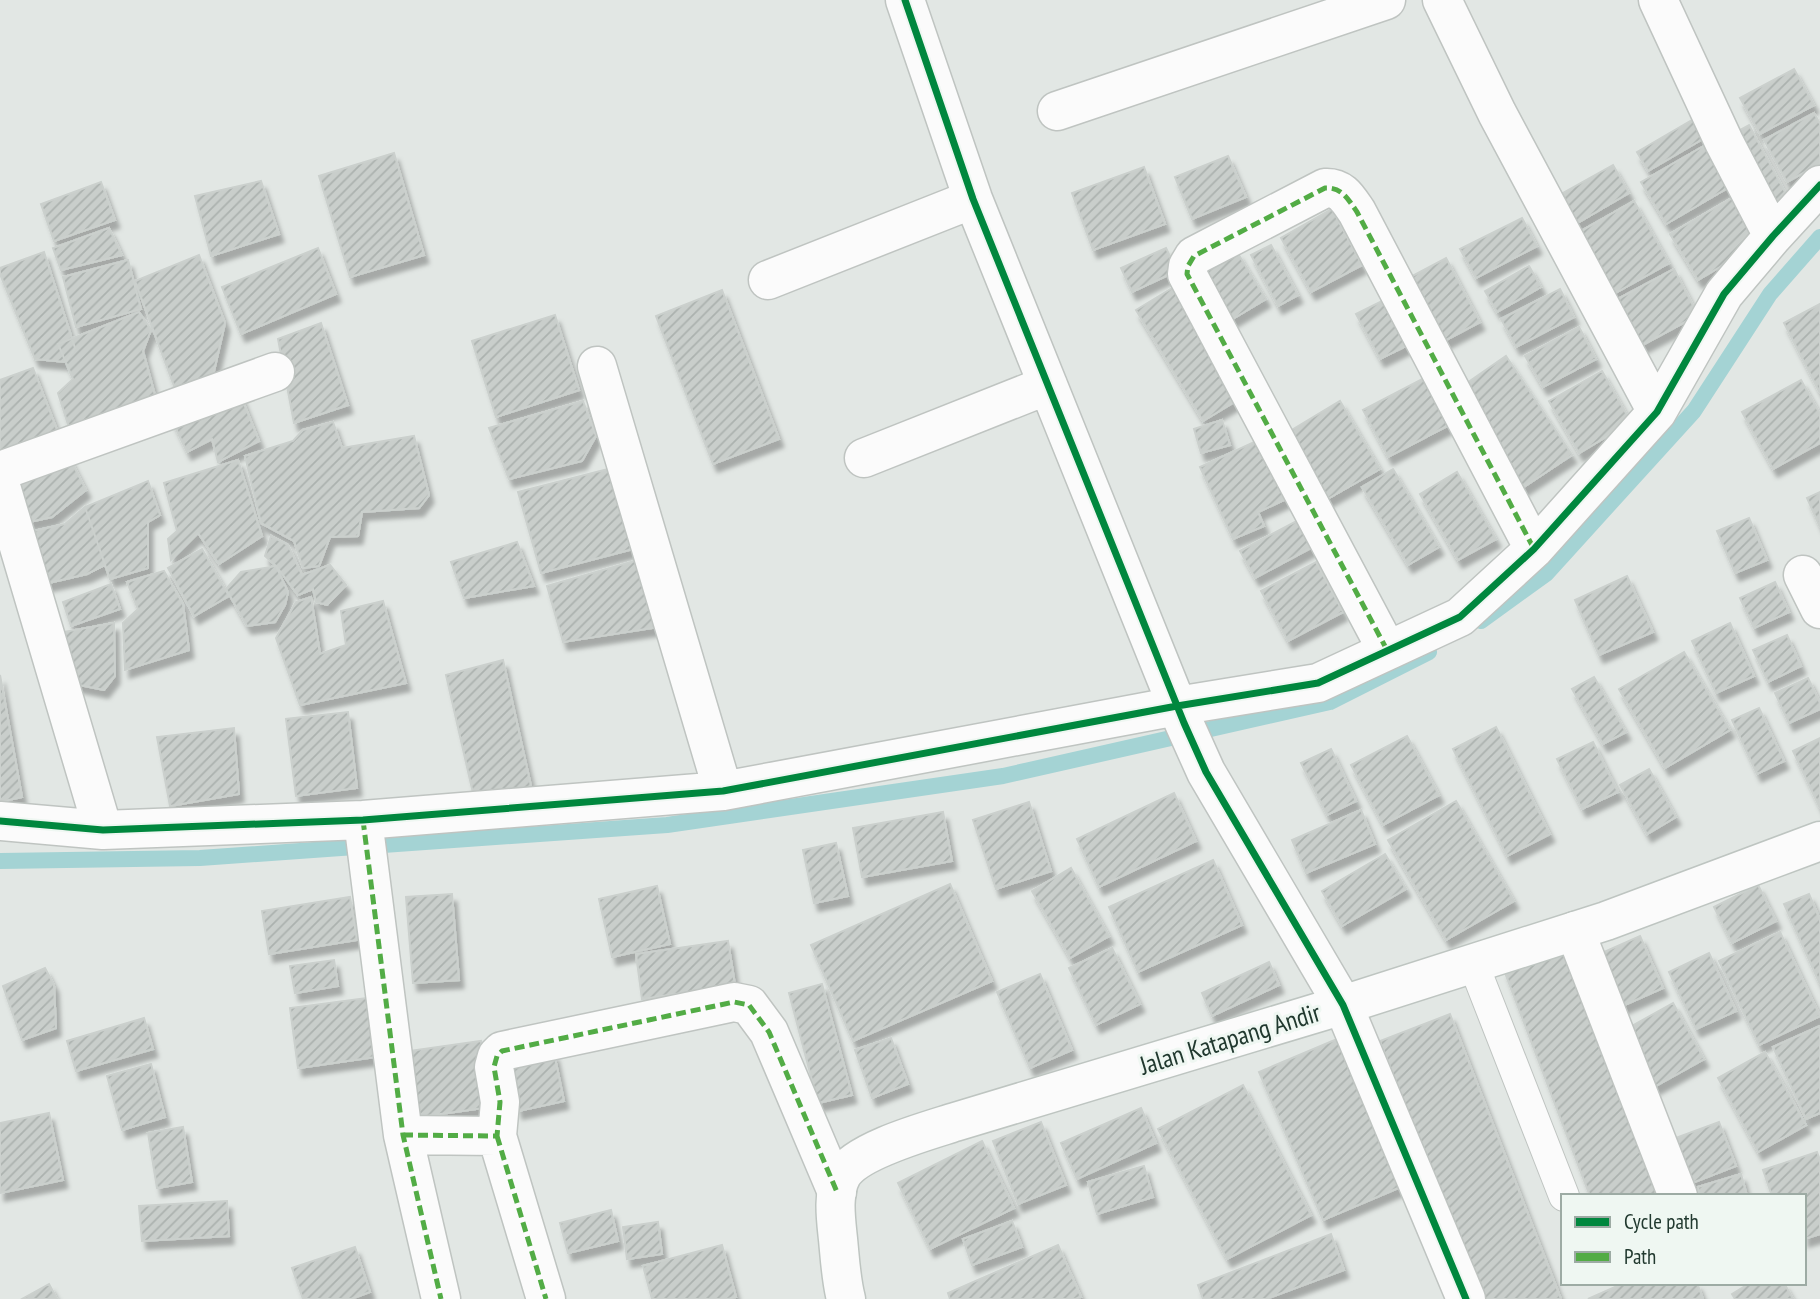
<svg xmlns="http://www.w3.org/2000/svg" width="1820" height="1299" font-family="'PT Sans Narrow',sans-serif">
<defs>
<pattern id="building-hatch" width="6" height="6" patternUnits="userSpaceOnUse" patternTransform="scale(1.75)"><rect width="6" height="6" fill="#c9cecb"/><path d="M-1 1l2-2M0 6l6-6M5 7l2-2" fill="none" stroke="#acb2af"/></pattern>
<filter id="shadow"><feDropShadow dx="4.5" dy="8" stdDeviation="2" flood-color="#0004"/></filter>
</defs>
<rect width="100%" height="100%" fill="#e2e7e4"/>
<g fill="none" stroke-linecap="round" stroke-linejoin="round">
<path stroke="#a4d3d4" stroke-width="16" d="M1481 621 1546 574 1694 411 1770 294 1820 237
M0 861 200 858 667 825 1003 776 1330 702 1429 652"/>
</g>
<path fill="url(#building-hatch)" stroke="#cbd0cd" stroke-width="2" filter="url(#shadow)" d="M1794 69 1814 105 1760 134 1740 98Z
M1814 113 1820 124V164L1787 182 1764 140Z
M1697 117 1708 136 1648 171 1637 152Z
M1749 125 1792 205 1775 215 1733 134Z
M1709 143 1733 185 1666 224 1641 182Z
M394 153 424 255 350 277 319 176Z
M1228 156 1246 197 1192 219 1175 177Z
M1613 165 1629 193 1572 226 1556 197Z
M1144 167 1165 224 1093 250 1072 193Z
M261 181 279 234 211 256 195 196Z
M101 182 115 220 54 241 41 204Z
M1737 195 1764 241 1698 280 1670 234Z
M1634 201 1669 263 1610 296 1576 234Z
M1332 209 1362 265 1311 292 1281 238Z
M1522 218 1537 246 1476 278 1460 249Z
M109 228 122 255 61 270 53 248Z
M1271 245 1298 295 1278 306 1251 255Z
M318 248 336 294 241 334 222 287Z
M1166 248 1177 271 1132 292 1121 268Z
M44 252 75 348 66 362 35 359 0 274V268Z
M1237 252 1266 299 1231 320 1203 273Z
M199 255 225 323 212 380 177 394 135 281Z
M1446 258 1480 322 1437 345 1403 281Z
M128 260 141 309 76 327 63 277Z
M1529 266 1541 287 1497 312 1485 291Z
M1674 269 1698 315 1639 347 1614 301Z
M1177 285 1246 395 1203 421 1136 310Z
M1560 289 1574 317 1516 347 1501 319Z
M722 290 779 439 713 464 656 316Z
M1386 299 1410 344 1380 359 1356 314Z
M1820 304V393L1784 323Z
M139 312 151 330 143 351 156 399 72 437 58 393 73 379 58 344Z
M555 315 579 390 496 417 472 341Z
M321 323 348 405 294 423 278 339Z
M1579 327 1596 359 1543 387 1525 356Z
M1506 356 1572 455 1519 490 1454 392Z
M33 368 59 435 0 453V380Z
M1602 371 1631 422 1579 453 1549 401Z
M1426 377 1451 424 1388 457 1363 410Z
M1801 380 1820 414V443L1773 469 1742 412Z
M240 394 259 441 218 462 212 439 187 452 170 416Z
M583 401 596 436 582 461 509 479 489 428Z
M1340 401 1380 469 1324 501 1285 434Z
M1222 420 1230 445 1201 453 1194 429Z
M333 422 342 448 414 436 429 495 419 508 362 512 358 536 330 537 319 566 303 568 294 541 261 523 245 456 293 441 303 430Z
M1265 437 1293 496 1258 512 1264 526 1233 539 1200 467Z
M67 453 86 490 52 517 29 522 11 483Z
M238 460 262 536 219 564 198 533 171 560 168 539 177 531 164 483Z
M616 467 637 548 541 573 518 492Z
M1393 469 1439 547 1408 565 1362 487Z
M1457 472 1496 539 1458 560 1420 494Z
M148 481 160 515 148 522V568L110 579 85 507Z
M1820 492V527L1807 498Z
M85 507 105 565 87 574 40 585 20 534 65 524Z
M1306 516 1320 543 1255 578 1240 551Z
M1749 518 1767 560 1735 573 1717 531Z
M271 536 288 545 302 575 330 565 346 585 327 605 316 602 313 589 298 595 276 566 265 556Z
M517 542 534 586 464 598 451 562Z
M202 549 229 596 194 616 168 568Z
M638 560 659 627 563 642 547 586Z
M1316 562 1343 612 1288 641 1261 591Z
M276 566 288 592 285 605 275 622 247 626 226 589 241 572Z
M164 571 183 604 189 650 125 670 123 623 138 609 127 582Z
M1627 576 1653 632 1599 655 1575 600Z
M1775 582 1789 612 1754 628 1740 598Z
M111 584 120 609 71 626 63 602Z
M311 597 320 654 346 645 341 611 383 601 406 683 300 705 276 638 296 602Z
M114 623 115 676 104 690 69 683 58 633Z
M1730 623 1754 676 1716 693 1692 641Z
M1787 635 1801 666 1768 682 1753 650Z
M1684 652 1730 730 1665 768 1619 689Z
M503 660 533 795 475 802 446 675Z
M0 675 22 797 0 802Z
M1594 677 1626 732 1603 744 1572 689Z
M1808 678 1820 703V709L1789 723 1775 693Z
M1759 708 1784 761 1757 774 1732 720Z
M348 712 357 788 296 796 286 719Z
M1496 727 1550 834 1507 856 1453 749Z
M234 728 239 794 170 806 157 737Z
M1407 736 1439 795 1383 825 1351 765Z
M1820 738V808L1793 751Z
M1593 742 1618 792 1582 809 1557 759Z
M1331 749 1356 801 1327 815 1301 763Z
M1649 769 1676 817 1647 834 1620 785Z
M1174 793 1196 841 1099 887 1077 839Z
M1456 801 1514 901 1446 940 1388 840Z
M1029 802 1051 871 996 889 973 820Z
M1361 810 1375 844 1306 873 1292 840Z
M943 812 952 861 862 877 853 828Z
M836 843 848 896 814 903 803 850Z
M1385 854 1406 889 1342 926 1322 891Z
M1213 860 1242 925 1138 972 1109 907Z
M1071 868 1109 936 1070 958 1032 891Z
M950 884 992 981 853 1041 811 945Z
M1758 885 1776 921 1732 943 1714 907Z
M657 886 670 944 612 957 599 899Z
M452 894 459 980 413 983 406 897Z
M1809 894 1820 920V984L1784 904Z
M350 897 357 940 269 954 262 911Z
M1780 932 1820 1016 1759 1045 1719 961Z
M1640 936 1663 988 1618 1008 1595 956Z
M728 941 735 985 642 999 636 954Z
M1567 946 1663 1196H1590L1504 970Z
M1112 948 1140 1004 1096 1025 1069 968Z
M1709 953 1736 1011 1696 1029 1669 972Z
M334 960 338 986 295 993 290 966Z
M1269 962 1279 985 1212 1016 1202 993Z
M45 968 54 985 56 1028 22 1040 3 986Z
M1040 974 1072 1050 1030 1068 997 992Z
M822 984 852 1095 818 1103 789 993Z
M374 997 383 1056 298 1068 290 1008Z
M1673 1003 1704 1059 1654 1087 1623 1031Z
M1450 1014 1561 1299H1481L1380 1041Z
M144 1018 153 1049 76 1071 67 1041Z
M1820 1026V1113L1806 1119 1773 1047Z
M1344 1036 1408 1184 1323 1220 1259 1072Z
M891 1038 908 1084 872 1098 855 1050Z
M481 1041 491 1107 412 1118 402 1052Z
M1765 1052 1806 1125 1758 1152 1718 1078Z
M554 1053 564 1101 518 1111 508 1063Z
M151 1064 165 1117 122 1130 107 1076Z
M1243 1085 1311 1215 1227 1259 1158 1129Z
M1141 1108 1156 1143 1077 1179 1061 1143Z
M49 1113 63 1180 0 1193V1123Z
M1041 1122 1066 1185 1018 1204 993 1141Z
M1719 1122 1736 1166 1687 1185 1670 1140Z
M183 1127 192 1182 157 1188 148 1133Z
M982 1141 1014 1208 930 1249 898 1183Z
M1817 1152 1820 1160V1234L1804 1239V1196H1772L1763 1170Z
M1144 1166 1153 1197 1097 1214 1088 1182Z
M1741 1174 1747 1196H1700L1698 1187Z
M227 1201 229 1236 142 1241 139 1206Z
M611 1210 618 1241 568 1253 560 1223Z
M1012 1221 1022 1247 972 1265 963 1239Z
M658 1222 662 1254 627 1259 623 1227Z
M1331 1234 1344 1270 1266 1299H1203L1198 1285Z
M722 1245 736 1297 728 1299H652L643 1266Z
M1058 1245 1081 1297 1075 1299H950L948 1293Z
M355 1247 370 1292 351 1299H303L292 1268Z
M1624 1283H1697L1703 1299H1588Z
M1750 1283H1784L1793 1299H1735L1732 1294Z
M49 1284 57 1299H22Z"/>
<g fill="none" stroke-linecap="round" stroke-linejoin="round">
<defs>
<path id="lane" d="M1473 963 1564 1196"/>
<path id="street" d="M905 0 973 199 1184 723 1206 772 1343 1005 1466 1299
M1442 0 1497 113 1657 412
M1658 0 1724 142 1773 236
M1057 111 1386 0
M768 280 973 199
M597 366 723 791
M864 458 1048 385
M0 471 275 372
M0 483 103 830
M1803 575 1820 609
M1387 650 1187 274 1188 266 1194 256 1325 188C1342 187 1348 199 1357 212L1534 549
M363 820 403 1135 441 1299
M0 821 103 830 363 820 723 791 1177 706 1318 683 1460 617 1534 549 1657 412 1724 294 1773 236 1820 185
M1575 931 1678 1196
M403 1135 497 1136 500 1102 494 1067 497 1056 502 1051 734 1002 749 1005 769 1032 837 1192
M497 1136 546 1299"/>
<path id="secondary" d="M846 1299C841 1280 840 1259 838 1239 836 1220 832 1193 842 1175 857 1150 927 1131 955 1122L1343 1005 1606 921 1820 841"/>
</defs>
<use href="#lane" stroke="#bfc4c1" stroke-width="32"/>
<use href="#street" stroke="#bfc4c1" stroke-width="41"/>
<use href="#secondary" stroke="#bec5c1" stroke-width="41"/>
<use href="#lane" stroke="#fbfbfb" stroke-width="30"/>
<use href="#street" stroke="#fbfbfb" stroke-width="38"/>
<use href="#secondary" stroke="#fbfbfb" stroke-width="38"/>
<path stroke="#52ac45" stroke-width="5" stroke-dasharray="10 5" stroke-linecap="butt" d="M1387 650 1187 274 1188 266 1194 256 1325 188C1342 187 1348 199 1357 212L1534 549
M363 820 403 1135 441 1299
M403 1135 497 1136 500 1102 494 1067 497 1056 502 1051 734 1002 749 1005 769 1032 837 1192
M497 1136 546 1299"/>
<defs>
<path id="cycleway" d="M905 0 973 199 1184 723 1206 772 1343 1005 1466 1299
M0 821 103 830 363 820 723 791 1177 706 1318 683 1460 617 1534 549 1657 412 1724 294 1773 236 1820 185"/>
</defs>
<use href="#cycleway" stroke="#eff7f2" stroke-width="11"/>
<use href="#cycleway" stroke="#00873e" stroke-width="7"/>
</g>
<g text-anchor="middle" stroke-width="6" stroke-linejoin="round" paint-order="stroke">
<g font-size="26" fill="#21392f" stroke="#eff7f2">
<text transform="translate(1230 1039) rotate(-17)" y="9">Jalan Katapang Andir</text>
</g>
</g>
<rect x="1561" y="1194" width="245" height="91" fill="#eff7f2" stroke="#9daba4" stroke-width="2"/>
<rect x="1575" y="1217" width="35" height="10" fill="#00873e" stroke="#9daba4" stroke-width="2"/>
<text x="1624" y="1229" font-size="21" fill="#21392f">Cycle path</text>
<rect x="1575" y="1252" width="35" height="10" fill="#52ac45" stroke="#9daba4" stroke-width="2"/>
<text x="1624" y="1264" font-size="21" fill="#21392f">Path</text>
</svg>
